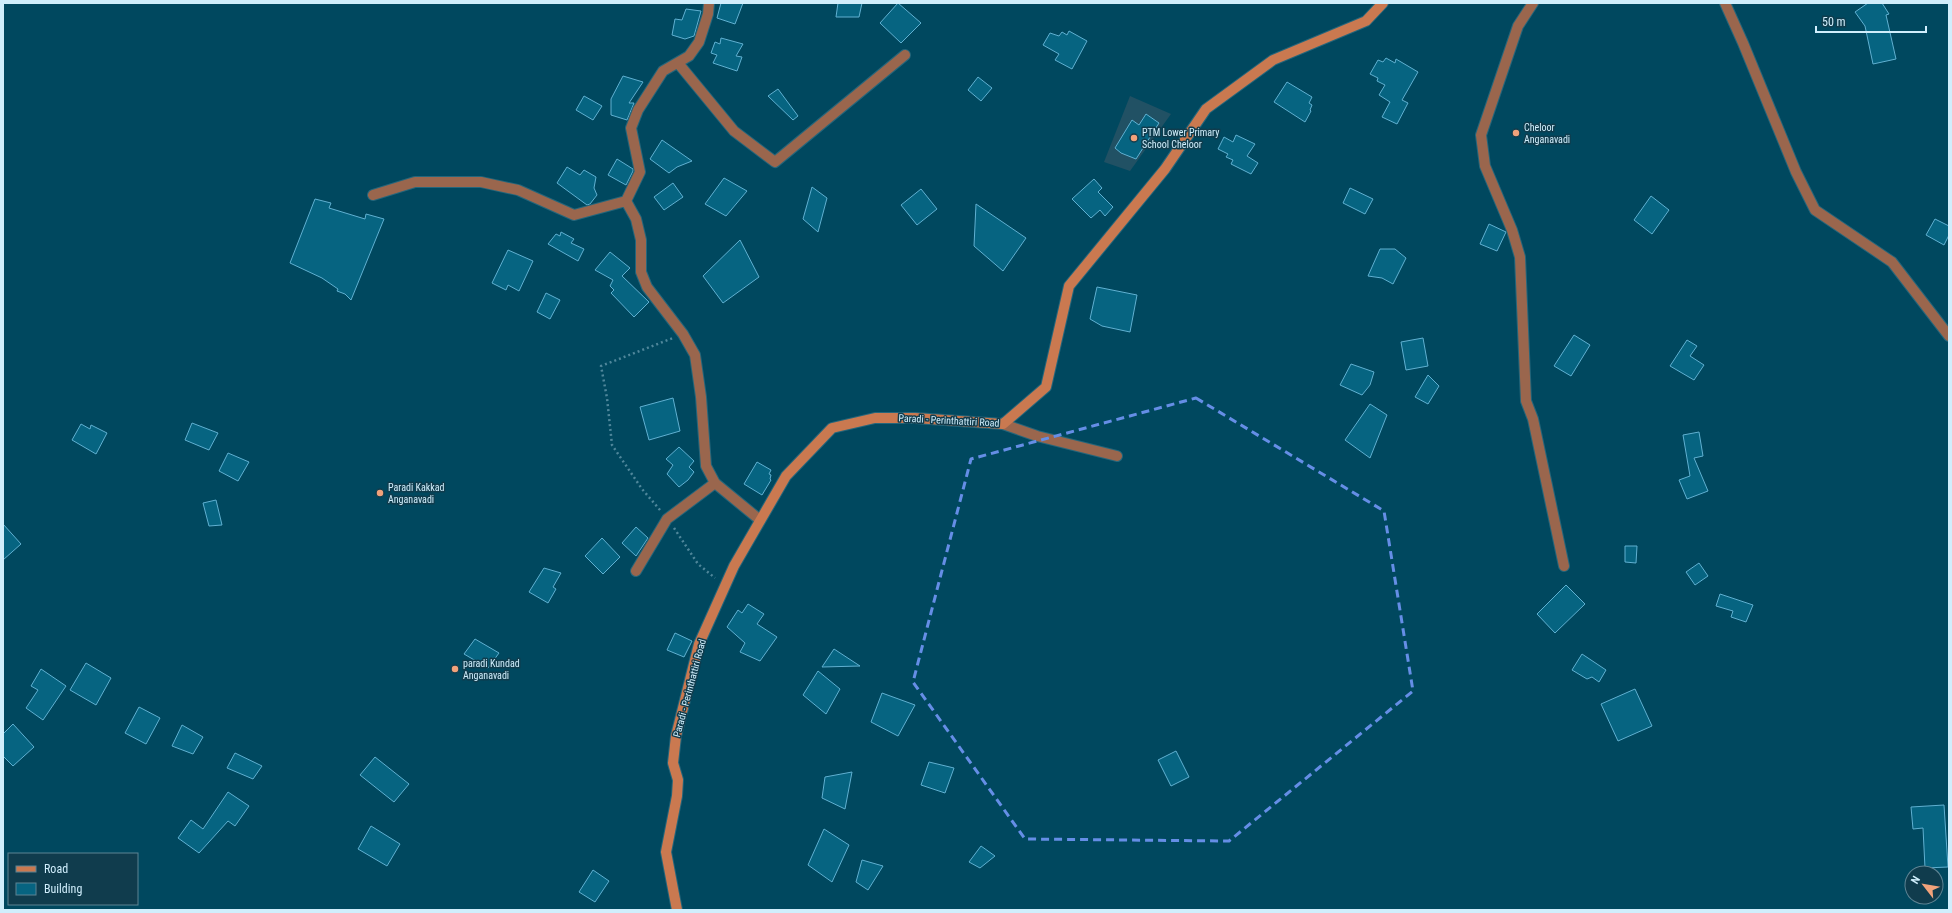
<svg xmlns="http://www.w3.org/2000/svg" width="1952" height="913" font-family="'Roboto Condensed',sans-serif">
<rect width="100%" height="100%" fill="#00485f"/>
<path fill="#215164" d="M1130 96 1171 114 1130 171 1104 162Z"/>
<path fill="#066481" stroke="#60b0d1" d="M721 3H743L735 24 717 18Z
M838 3H862L859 17H836Z
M898 3 921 23 901 43 880 23Z
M1868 3H1882L1889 14 1886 15 1896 59 1873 64 1865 26 1855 12Z
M686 9 701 11 694 36 685 39 672 35 675 19 682 20Z
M1069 31 1087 41 1072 69 1055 60 1059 54 1043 45 1050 33 1059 36 1062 32 1067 35Z
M721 38 743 44 736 56 742 57 737 71 713 63 717 55 711 53 715 42 720 44Z
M1386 58 1395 63 1396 59 1418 72 1402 100 1408 103 1397 124 1382 117 1390 102 1379 95 1385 85 1377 81 1378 78 1370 74 1378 60 1383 62Z
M623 76 643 82 629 103H634L627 120 611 115V99Z
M978 77 992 88 981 101 968 90Z
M1287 82 1312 97 1309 103 1312 105 1310 110 1311 111 1305 122 1274 102Z
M778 89 798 116 793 120 768 96Z
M584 96 602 106 593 120 576 110Z
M1146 114 1159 123 1136 159 1121 153 1115 148 1132 120 1139 125Z
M1236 135 1255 144 1247 156 1258 163 1251 174 1231 164 1233 160 1226 157 1228 154 1218 149 1224 137 1233 142Z
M662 140 692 161 677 167 669 173 650 159Z
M617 159 633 169V171L626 185 608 175Z
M567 167 580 175 584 170 596 177 594 188 597 195 590 204 587 205 557 183Z
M724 178 747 191 726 216 705 204Z
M1094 179 1102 188 1098 192 1113 207 1105 216 1100 210 1091 218 1072 199Z
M673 183 683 197 664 210 654 197Z
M812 187 827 198 818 232 803 219Z
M1350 188 1373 199 1365 214 1343 203Z
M921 189 937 209 917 225 901 205Z
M1651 196 1669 210 1652 234 1634 220Z
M315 199 331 203 329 208 365 219 366 214 384 219 351 300 345 294 337 291 338 289 322 278 290 263Z
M976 204 1026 238 1003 271 974 246Z
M1935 219 1949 226V235L1944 245 1926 235Z
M1489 224 1506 232 1497 251 1480 244Z
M561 232 574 239 571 243 584 249 578 261 548 244 556 234 560 236Z
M740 240 759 277 723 303 703 276Z
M1380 249H1395L1406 258 1393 284 1382 278 1368 276Z
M508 250 533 261 519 291 508 285 506 290 492 283Z
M610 252 630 268 622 276 649 302 634 317 611 293 614 290 610 286 613 280 595 270Z
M1097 287 1137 295 1130 332 1102 326 1090 319Z
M546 293 560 300 550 319 537 312Z
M1574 335 1590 345 1571 376 1554 366Z
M1423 338 1428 366 1406 370 1401 342Z
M1687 340 1697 346 1690 356 1704 365 1694 380 1670 366Z
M1351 364 1374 372 1370 385 1362 395 1340 385Z
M1428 375 1439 386 1428 404 1415 397Z
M673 398 680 431 649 440 640 407Z
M1370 404 1387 415 1370 458 1345 440Z
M192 423 218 433 209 450 185 440Z
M81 424 90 429 91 425 107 433 96 454 72 440Z
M1699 432 1703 456 1694 458 1708 491 1687 499 1679 480 1690 476 1683 435Z
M679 447 694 461 689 467 694 472 688 480 679 487 667 474 673 465 666 459Z
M228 453 249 462 238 481 219 471Z
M757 462 771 470 769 474 771 475 770 479 771 480 762 495 744 484Z
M216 500 222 525 209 526 203 503Z
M3 524 21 544 3 560Z
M636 527 648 538 636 556 622 543Z
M602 538 620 557 603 574 585 556Z
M1625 546H1637L1636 563 1625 562Z
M1699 563 1708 576 1695 585 1686 572Z
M544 568 561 573 553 587 556 589 548 603 529 592Z
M1566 585 1585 604 1555 633 1537 614Z
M1720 594 1753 605 1746 622 1731 617 1733 611 1716 606Z
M748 604 764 614 757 624 777 637 760 661 740 652 745 643 727 627 738 610 742 613Z
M675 633 692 641 684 657 667 650Z
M475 639 499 653 488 668 464 654Z
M834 649 860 666 822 667Z
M1582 654 1606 670 1599 682 1592 677 1587 679 1572 670Z
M86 663 111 678 96 705 70 690Z
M41 669 66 686 43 720 26 708 38 690 31 686Z
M818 671 840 689 826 714 803 695Z
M1635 689 1652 726 1618 741 1601 704Z
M882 693 915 705 898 736 871 722Z
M139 707 160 718 146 744 125 733Z
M13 724 34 747 13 766 3 756V734Z
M182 725 203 737 193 754 172 746Z
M1176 751 1189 777 1171 786 1158 760Z
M235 753 262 766 253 779 227 768Z
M375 757 409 784 394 802 360 775Z
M929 762 954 768 945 793 921 785Z
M852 772 845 809 822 798 825 777Z
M228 792 249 806 235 826 228 821 199 853 178 838 191 820 203 829Z
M1944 805 1948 867 1925 868 1923 828 1913 829 1911 807Z
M371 826 400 844 387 866 358 849Z
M824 829 849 845 832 882 808 865Z
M981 846 995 856 980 868 969 862Z
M862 860 883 866 868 890 856 882Z
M593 870 609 881 595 902 579 892Z"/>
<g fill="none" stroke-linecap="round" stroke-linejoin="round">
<defs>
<path id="minor" d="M709 3 708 14 699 42 689 56 663 71 638 110 631 128 640 172 626 201 636 219 641 240V272L647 287 683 334 695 355 701 397 706 466 715 483 760 520
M1533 3 1518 26 1481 135 1485 166 1512 230 1520 257 1526 401 1533 419 1564 566
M1725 3 1743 43 1796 172 1815 210 1892 262 1949 336
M678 63 734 131 775 162 905 55
M373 195 415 182H481L518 190 574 215 626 201
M1003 424 1037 436 1117 456
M636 571 667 519 715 483"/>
<path id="secondary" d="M677 910 666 852 677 796 678 780 673 763 676 736 699 644 734 566 786 476 832 428 875 418H915L1003 424 1046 387 1069 286 1165 169 1206 109 1273 60 1366 21 1383 3"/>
</defs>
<use href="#minor" stroke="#25667b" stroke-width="12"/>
<use href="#secondary" stroke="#25667b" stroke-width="12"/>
<path stroke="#4f879b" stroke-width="2.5" stroke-dasharray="2 3" stroke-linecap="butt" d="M660 510 642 489 612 445 607 398 601 366 673 338
M674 528 698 564 715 578"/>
<use href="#minor" stroke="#9a664d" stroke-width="10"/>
<use href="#secondary" stroke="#ca7950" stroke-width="10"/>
</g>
<path fill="none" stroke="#658ee6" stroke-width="3" stroke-dasharray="8 5" stroke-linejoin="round" d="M1196 398 1384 511 1413 691 1229 841 1025 839 913 682 971 459Z"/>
<g fill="#f1a27b" stroke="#103c4d" stroke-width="1.5">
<circle cx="1516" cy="133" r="4"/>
<circle cx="1134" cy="138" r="4"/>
<circle cx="380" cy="493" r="4"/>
<circle cx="455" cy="669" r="4"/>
</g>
<g text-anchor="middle" stroke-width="3" stroke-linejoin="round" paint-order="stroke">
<g font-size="10" fill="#d0eefc" stroke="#103c4d" text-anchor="start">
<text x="1524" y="131">Cheloor<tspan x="1524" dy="12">Anganavadi</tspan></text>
<text x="1142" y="136">PTM Lower Primary<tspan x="1142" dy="12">School Cheloor</tspan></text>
<text x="388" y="491">Paradi Kakkad<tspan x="388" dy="12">Anganavadi</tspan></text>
<text x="463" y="667">paradi Kundad<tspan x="463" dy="12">Anganavadi</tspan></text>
</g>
<g font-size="10" fill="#d0eefc" stroke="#103c4d">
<text transform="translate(949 420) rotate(3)" y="4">Paradi - Perinthattiri Road</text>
<text transform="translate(689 688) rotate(-75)" y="4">Paradi - Perinthattiri Road</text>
</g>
</g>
<rect width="1952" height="913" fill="none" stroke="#d0eefc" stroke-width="8"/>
<rect x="8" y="853" width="130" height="52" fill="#103c4d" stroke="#5d8393"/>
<rect x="16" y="866" width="20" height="6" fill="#ca7950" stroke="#5d8393"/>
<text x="44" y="873" font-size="12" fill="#d0eefc">Road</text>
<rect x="16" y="883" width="20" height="12" fill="#066481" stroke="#5d8393"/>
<text x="44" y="893" font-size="12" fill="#d0eefc">Building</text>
<g transform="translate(1924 885) rotate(301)"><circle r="19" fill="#103c4d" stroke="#5d8393"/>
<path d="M0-3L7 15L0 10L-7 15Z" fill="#f1a27b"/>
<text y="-6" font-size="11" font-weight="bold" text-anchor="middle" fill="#d0eefc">N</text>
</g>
<path d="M1816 26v6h110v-6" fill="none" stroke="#d0eefc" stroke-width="2"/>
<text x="1822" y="26" font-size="12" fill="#d0eefc" stroke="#103c4d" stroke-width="3" paint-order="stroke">50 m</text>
</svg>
